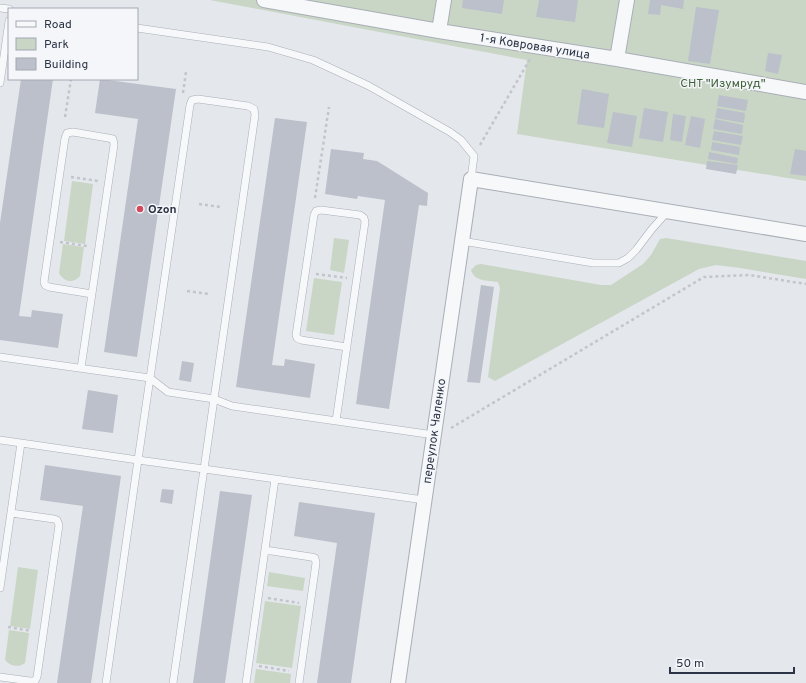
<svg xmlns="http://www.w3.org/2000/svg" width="806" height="683" font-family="Overpass,sans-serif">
<rect width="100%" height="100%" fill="#e4e7ec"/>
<path fill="#c9d6c5" d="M210 0H806V181L517 134 527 60Z
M72 181 93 184 85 244 64 241Z
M334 238 349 240 344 273 330 270Z
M666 238 806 261V279L740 268 716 265 699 269 495 381 488 377 500 288 498 282C487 280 475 282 471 270L476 265 481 264 601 285H611L643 264 651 255 660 239Z
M63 244 84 247 80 276C73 284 64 282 59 273Z
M314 278 342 282 334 335 306 331Z
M18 567 38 570 30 629 10 626Z
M269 572 305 578 303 591 267 586Z
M265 601 301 606 292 668 256 663Z
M9 630 29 633 25 663C18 668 10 666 5 660Z
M256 669 291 674 290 683H254Z"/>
<path fill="#bbc0ca" d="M463 0H504L502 14 462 8Z
M539 0H578L575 22 536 17Z
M650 0H684L683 9 661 5 660 15 648 14Z
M696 7 719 10 710 64 688 61Z
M768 53 782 55 778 74 765 71Z
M21 79H53L19 316 31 317 32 310 63 314 58 348 0 340V223Z
M100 79 176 89 137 357 104 352 138 119 95 113Z
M582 89 609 94 604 128 577 124Z
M719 95 748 100 746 111 717 106Z
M644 108 668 112 663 142 639 138Z
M717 108 745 113 744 123 715 118Z
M613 112 637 116 632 147 607 143Z
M673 114 686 116 682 142 670 140Z
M691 116 705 119 700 148 685 145Z
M275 118 307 122 272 365 284 366 285 359 315 364 310 398 236 387Z
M715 119 743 125 742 134 713 129Z
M714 131 743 136 741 145 712 140Z
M712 142 740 147 739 155 711 150Z
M331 149 364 153 363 159 377 161 428 193 427 206 419 205 389 409 356 404 385 200 358 196 357 199 325 194Z
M795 149 806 151V176L790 174Z
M709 152 738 158 737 164 708 159Z
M707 161 738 165 736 174 706 169Z
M481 285 494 287 480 383 467 382Z
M182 361 194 363 191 382 179 380Z
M88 390 118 395 113 433 82 429Z
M45 465 121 476 91 683H57L83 506 40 500Z
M162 489 174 490 172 504 160 502Z
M220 491 252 495 225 683H193Z
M299 502 375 513 351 683H317L337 543 294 536Z"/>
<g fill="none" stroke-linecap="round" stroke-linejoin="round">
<defs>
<path id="service" d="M0 8 9 9
M137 28 268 47 313 60 369 86 450 132 461 140 474 156 471 179
M0 83 9 21
M462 241 593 263H619L628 258 636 250 652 229 668 211
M0 357 150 378 168 392 214 399 232 406 434 435
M81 368C92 294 103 219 114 145L113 139 108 138 73 132 67 133 65 138 44 282 45 285 49 287 92 294
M336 421 365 222 364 218 360 215 321 210 316 211 314 215 296 335 297 338 301 340 347 347
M0 440 138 460 106 683
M265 550 311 557 315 558 316 563 299 683
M0 588 21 443
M0 677 30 681H35L37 677 59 525 57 520 54 519 11 513
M173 683 204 469 214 399 255 115 254 109 248 106 198 99 192 100 190 105 138 460 204 469 424 500
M246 683 275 479"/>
<path id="minor" d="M264 0 439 31 617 59 806 92
M439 31 444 0
M617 59 627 0
M398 683 471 179 806 234"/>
</defs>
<use href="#service" stroke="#a9aeb7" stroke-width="8"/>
<use href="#minor" stroke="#a9aeb7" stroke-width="16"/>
<path stroke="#c2c5cb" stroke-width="2.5" stroke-dasharray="3 3" stroke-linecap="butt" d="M183 93 186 72
M65 117 71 79
M480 145 530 59
M71 177 98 181
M315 198 329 107
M199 204 221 207
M60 242 87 246
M316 274 347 278
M187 291 209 294
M451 428 704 277 749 275 806 284
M268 598 299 603
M8 627 31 631
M259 666 289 671"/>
<use href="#service" stroke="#f7f8fa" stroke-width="7"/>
<use href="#minor" stroke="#f7f8fa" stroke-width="14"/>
</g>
<circle fill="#d1495b" stroke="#f4f6f9" stroke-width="1.5" cx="140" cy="209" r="4"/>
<g text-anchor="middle" stroke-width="3" stroke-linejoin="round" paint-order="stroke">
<g font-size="12" fill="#2b3445" stroke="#f4f6f9">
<text transform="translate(535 46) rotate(9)" y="4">1-я Ковровая улица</text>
<text transform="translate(434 431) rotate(-82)" y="4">переулок Чаленко</text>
</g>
<g font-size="12" fill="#3f6138" stroke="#f4f6f9">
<text x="723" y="87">СНТ "Изумруд"</text>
</g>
<g font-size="12" font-weight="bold" fill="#2b3445" stroke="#f4f6f9" text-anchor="start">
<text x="148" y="213">Ozon</text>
</g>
</g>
<rect x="8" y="8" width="130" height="72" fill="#f4f6f9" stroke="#a4a8b1"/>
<rect x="16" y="21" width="20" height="6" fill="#f7f8fa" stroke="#a4a8b1"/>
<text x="44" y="28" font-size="12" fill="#2b3445">Road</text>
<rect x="16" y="38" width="20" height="12" fill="#c9d6c5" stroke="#a4a8b1"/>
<text x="44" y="48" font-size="12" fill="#2b3445">Park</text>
<rect x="16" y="58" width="20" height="12" fill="#bbc0ca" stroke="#a4a8b1"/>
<text x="44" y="68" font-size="12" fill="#2b3445">Building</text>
<path d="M670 667v6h124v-6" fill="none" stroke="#2b3445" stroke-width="2"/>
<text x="676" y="667" font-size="12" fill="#2b3445" stroke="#f4f6f9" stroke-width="3" paint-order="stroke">50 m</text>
</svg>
